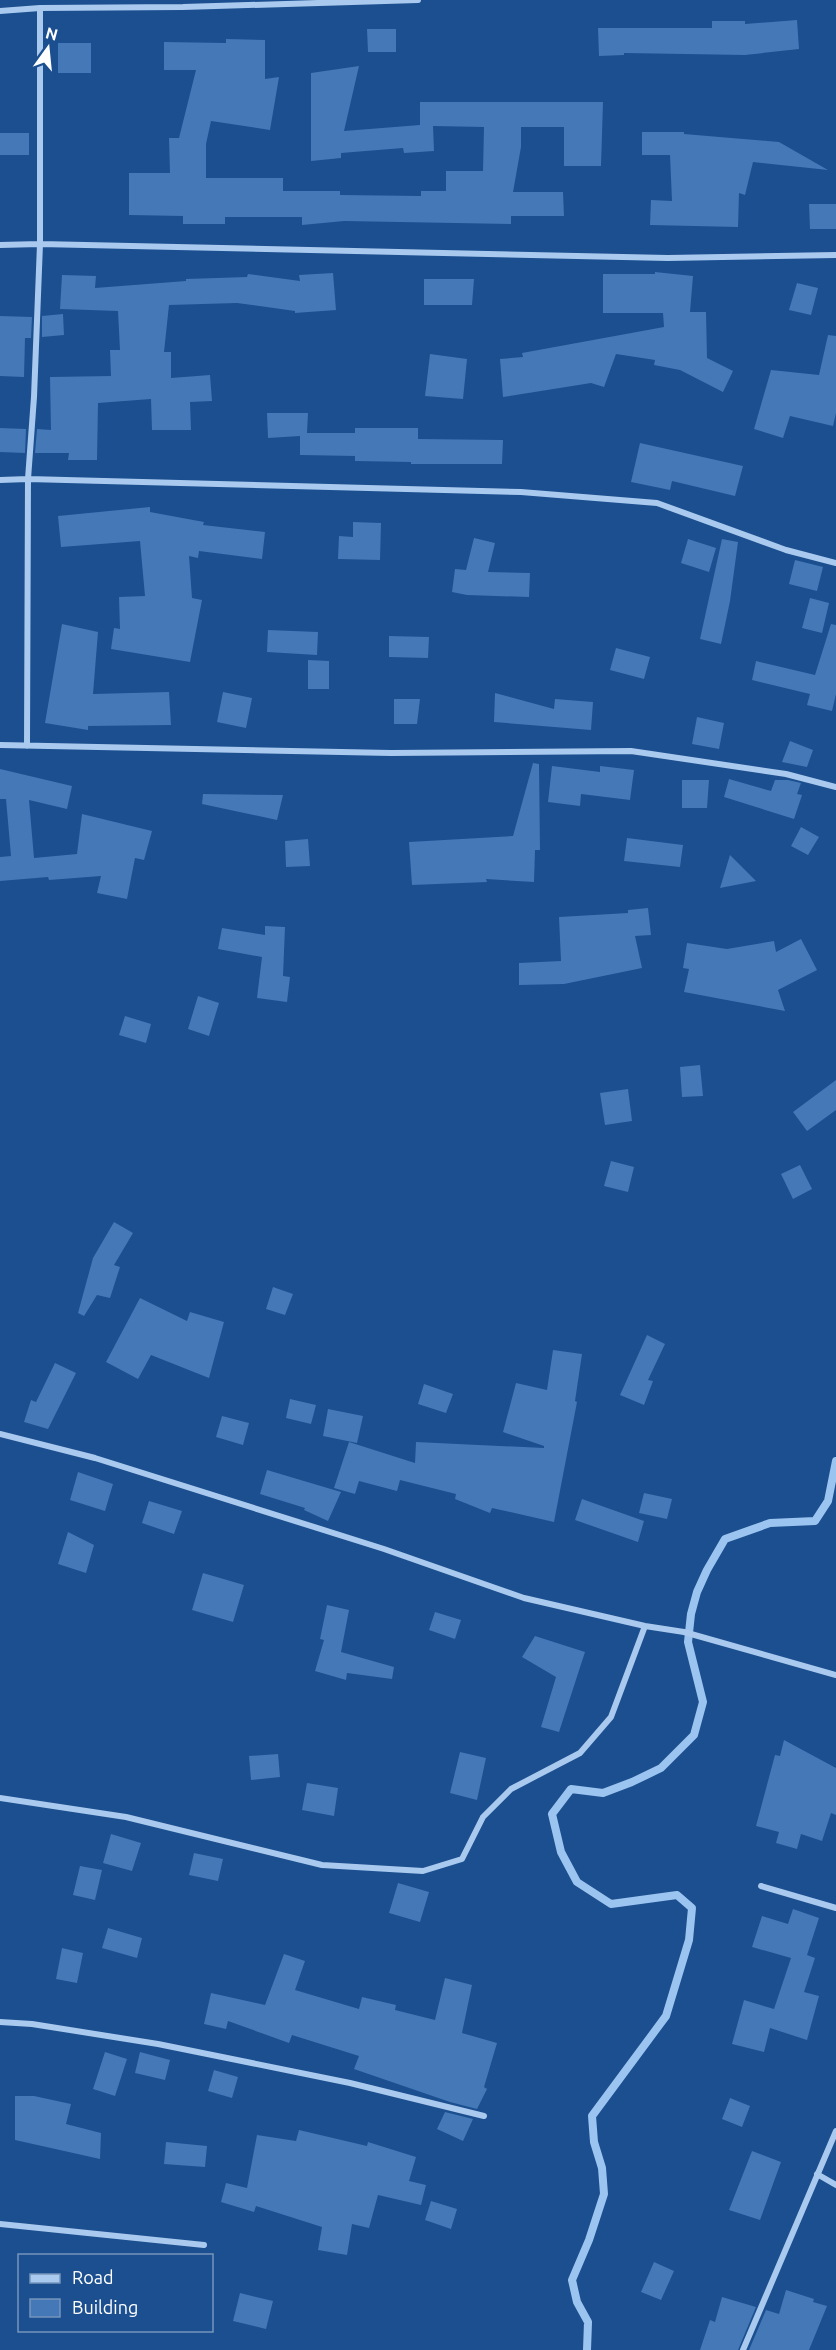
<svg xmlns="http://www.w3.org/2000/svg" width="836" height="2350" font-family="Ubuntu,sans-serif">
<rect width="100%" height="100%" fill="#1b4f8f"/>
<g fill="none" stroke-linecap="round" stroke-linejoin="round">
<path stroke="#9cc4f0" stroke-width="8" d="M587 2350 588 2322 577 2302 572 2280 589 2240 604 2194 602 2168 594 2142 592 2116 666 2016 689 1940 692 1908 677 1895 611 1904 577 1882 561 1852 552 1814 571 1789 603 1793 632 1782 661 1768 694 1735 703 1702 688 1642 691 1614 697 1592 707 1570 725 1539 770 1523 815 1521 828 1501 836 1461"/>
</g>
<path fill="#4478b7" d="M797 20 799 49 745 55 624 53V55L599 56 598 28H712V21H745V24Z
M367 29H396V52H368Z
M226 39 265 40V79L279 77 270 130 211 121 206 144V178H283V191H340V195L421 196V191H446V171H483L484 127 433 126 434 151 404 153 403 148 341 153V158L311 161V73L359 66 344 131 420 125V102H603L601 166H564V127H521V147L513 192H563L564 216H511V224L344 221 302 225V217H225V224H183V216L129 215V173H170L169 138H179L196 70H164V42L226 43Z
M58 43H91V73H58Z
M642 132H684V134L779 142 828 170 753 162 745 195 739 193 738 227 650 225 651 200 672 201 670 155H642Z
M0 133H29V155H0Z
M809 204H836V229H810Z
M655 272 693 276 690 312H706L707 358 733 371 723 392 680 370 654 365 655 360 616 354 604 387 591 383 503 397 500 359 523 357 522 353 664 327 663 313H603V274H655Z
M333 273 336 310 295 313V311L237 303 169 305 164 352H171V378L210 375 212 401 190 402 191 430H152L151 399 98 403 97 460H68L69 453H35L37 429 51 430 50 377 111 376 110 350H120L118 311 60 309 62 275 96 276 95 288 186 281V279L247 277 248 274 300 281 299 275Z
M424 279H474L472 305H424Z
M797 283 818 288 811 315 789 310Z
M63 314 64 335 42 337V316Z
M0 316 32 317 31 338H25L24 377 0 376Z
M828 335 836 336V413L833 426 790 416 783 438 754 429 771 370 819 375Z
M430 354 467 359 463 399 425 396Z
M267 413H308L307 433H355V428H418V439L503 440 502 464H411V462L355 461V456L300 455V436L268 438Z
M0 428 26 429 25 453 0 452Z
M640 443 743 466 735 496 672 481 670 490 631 482Z
M150 507V512L204 522 203 525 265 532 262 559 199 551 198 558 189 556 192 598 202 600 190 662 111 649 114 628 120 629 119 597 145 596 140 541 61 547 58 516Z
M353 522 381 523 380 560 338 559 339 536 353 537Z
M474 538 495 543 488 572 530 573 529 597 467 595 452 592 455 569 466 570Z
M688 539 716 548 709 572 681 563Z
M722 539 738 542 730 601 721 644 700 639Z
M795 560 823 567 817 591 789 584Z
M810 598 829 603 822 633 802 628Z
M62 624 98 632 93 694 169 692 171 725 88 726V730L45 723Z
M831 624 836 625V694L832 711 807 705 810 694 752 680 756 661 815 675Z
M268 630 318 632 317 655 267 652Z
M389 636 429 637 428 658 389 657Z
M616 648 650 657 644 679 610 670Z
M308 660 329 661V689H308Z
M223 692 252 698 246 728 217 722Z
M495 693 554 709 555 699 593 702 591 730 494 722Z
M394 699H420L417 724H394Z
M697 717 724 723 719 749 692 744Z
M790 741 813 750 807 767 782 762Z
M533 763 539 764 540 850H535L534 882 486 879 487 882 412 885 409 842 513 836Z
M552 766 600 772V766L634 770 630 800 581 794 580 806 548 802Z
M0 769 72 786 67 809 29 800 34 858 77 854 82 814 152 831 144 860 135 858 127 899 97 893 101 876 49 880 48 877 0 881V857L11 856 6 799H0Z
M729 779 771 791 775 780H788L801 783 797 794 802 795 794 819 724 797Z
M682 780H709L707 808H682Z
M203 794 283 795 277 820 202 804Z
M801 827 819 837 808 855 791 846Z
M627 838 683 845 680 867 624 861Z
M308 839 310 866 286 867 285 841Z
M730 855 756 881 720 888Z
M648 908 651 935 635 936 642 968 564 984 519 985V963L561 961 559 917 628 913V910Z
M265 926 285 927 283 976 290 977 287 1002 257 998 262 957 218 949 222 928 265 935Z
M801 939 817 970 778 990 785 1011 684 992 689 969 683 968 687 943 727 949 774 941 776 952Z
M198 996 219 1003 209 1036 188 1029Z
M125 1016 151 1024 146 1043 119 1035Z
M700 1065 703 1096 682 1097 680 1067Z
M836 1080V1110L807 1131 793 1112Z
M628 1089 632 1121 605 1125 600 1093Z
M611 1161 634 1167 628 1192 604 1186Z
M800 1165 812 1189 793 1199 781 1174Z
M114 1222 133 1233 114 1265 120 1267 110 1298 97 1295 84 1316 78 1313 93 1258Z
M273 1287 293 1294 285 1315 266 1309Z
M140 1298 187 1321 190 1312 224 1322 209 1378 151 1355 138 1379 106 1362Z
M647 1335 665 1344 648 1380 653 1381 644 1405 620 1395Z
M553 1350 582 1354 575 1401 577 1402 554 1522 492 1508 490 1513 455 1499 456 1494 400 1480 397 1491 359 1481 355 1494 334 1488 349 1442 415 1463 416 1442 544 1448V1446L503 1432 516 1383 547 1390Z
M55 1363 76 1373 48 1429 24 1422 31 1400 36 1402Z
M424 1384 453 1394 446 1413 418 1404Z
M290 1399 316 1405 311 1424 286 1418Z
M328 1409 363 1416 357 1443 323 1436Z
M222 1416 249 1423 243 1445 216 1437Z
M267 1470 341 1492 328 1521 304 1510 305 1508 260 1494Z
M78 1472 113 1484 105 1511 70 1500Z
M644 1493 672 1499 667 1519 639 1513Z
M582 1499 644 1521 638 1542 575 1520Z
M149 1501 182 1511 174 1534 142 1523Z
M68 1532 94 1545 86 1573 58 1564Z
M203 1573 244 1585 233 1622 192 1610Z
M327 1605 349 1610 341 1652 394 1667 392 1679 347 1673 346 1680 315 1671 324 1640 320 1639Z
M435 1612 461 1620 455 1639 429 1630Z
M535 1636 585 1652 559 1732 541 1727 556 1677 522 1657Z
M784 1740 836 1768V1815L831 1813 822 1841 801 1834 797 1849 776 1843 779 1832 756 1826 775 1755 780 1756Z
M460 1752 486 1758 477 1800 450 1793Z
M278 1754 280 1777 251 1780 249 1756Z
M307 1783 338 1788 334 1816 302 1810Z
M111 1834 141 1843 132 1871 103 1863Z
M194 1853 223 1859 218 1881 189 1875Z
M80 1866 102 1870 95 1900 73 1895Z
M398 1883 429 1892 420 1922 389 1913Z
M793 1909 819 1918 807 1955 815 1958 804 1992 819 1996 807 2040 770 2028 764 2052 732 2044 744 2000 774 2009 791 1958 752 1947 762 1916 788 1924Z
M108 1928 142 1938 137 1958 102 1948Z
M62 1948 83 1953 77 1983 56 1979Z
M284 1954 305 1961 295 1990 359 2009 362 1997 396 2005 395 2010 435 2020 445 1978 472 1985 462 2033 497 2043 484 2087 487 2089 477 2109 450 2102 354 2069 359 2056 292 2035 289 2043 228 2021 226 2029 204 2024 211 1993 265 2005Z
M105 2052 127 2059 115 2096 93 2089Z
M140 2052 170 2060 165 2080 135 2073Z
M214 2070 238 2077 232 2098 208 2091Z
M15 2096H34L71 2104 66 2124 101 2133 100 2159 15 2140Z
M730 2098 750 2106 742 2127 722 2119Z
M445 2112 473 2119 463 2141 437 2129Z
M299 2130 367 2146 368 2142 416 2157 409 2181 426 2185 421 2205 378 2195 369 2228 352 2224 347 2255 318 2250 322 2227 256 2206 254 2212 221 2202 226 2183 247 2188 257 2135 296 2141Z
M166 2142 207 2146 205 2167 164 2164Z
M752 2151 781 2162 760 2220 729 2210Z
M431 2201 457 2209 451 2229 425 2220Z
M654 2262 674 2271 661 2300 641 2292Z
M786 2290 814 2299 813 2302 827 2306 809 2350H749L766 2310 779 2314Z
M240 2293 273 2301 266 2329 233 2321Z
M722 2297 756 2307 738 2350H700L710 2320 715 2322Z"/>
<g fill="none" stroke-linecap="round" stroke-linejoin="round">
<path stroke="#a9c9ee" stroke-width="6" d="M0 11 40 8 183 7 418 0
M0 245 40 244 668 258 836 255
M0 480 28 479 521 492 657 503 786 550 836 563
M0 745 391 753 631 751 786 774 836 787
M27 746 28 479 34 397 40 244V8
M0 1434 95 1458 384 1549 524 1598 645 1626 684 1632 836 1675
M0 1798 126 1817 322 1865 423 1871 462 1859 483 1817 511 1789 580 1753 611 1717 645 1626
M761 1886 836 1908
M0 2022 32 2024 158 2044 350 2083 484 2116
M817 2174 836 2185
M0 2224 204 2245
M743 2350 836 2131"/>
</g>
<rect x="18" y="2254" width="195" height="78" fill="#1b4f8f" stroke="#7695bc" stroke-width="1.5"/>
<rect x="30" y="2274" width="30" height="9" fill="#a9c9ee" stroke="#7695bc" stroke-width="1.5"/>
<text x="72" y="2284" font-size="18" fill="#ffffff">Road</text>
<rect x="30" y="2299" width="30" height="18" fill="#4478b7" stroke="#7695bc" stroke-width="1.5"/>
<text x="72" y="2314" font-size="18" fill="#ffffff">Building</text>
<g transform="translate(48 48) rotate(15)" stroke="#1b4f8f" stroke-width="4.5" paint-order="stroke">
<path d="M0-4.5L10 22L0 15L-10 22Z" fill="#ffffff"/>
<text y="-9" font-size="16" font-weight="bold" text-anchor="middle" fill="#ffffff">N</text>
</g>
</svg>
